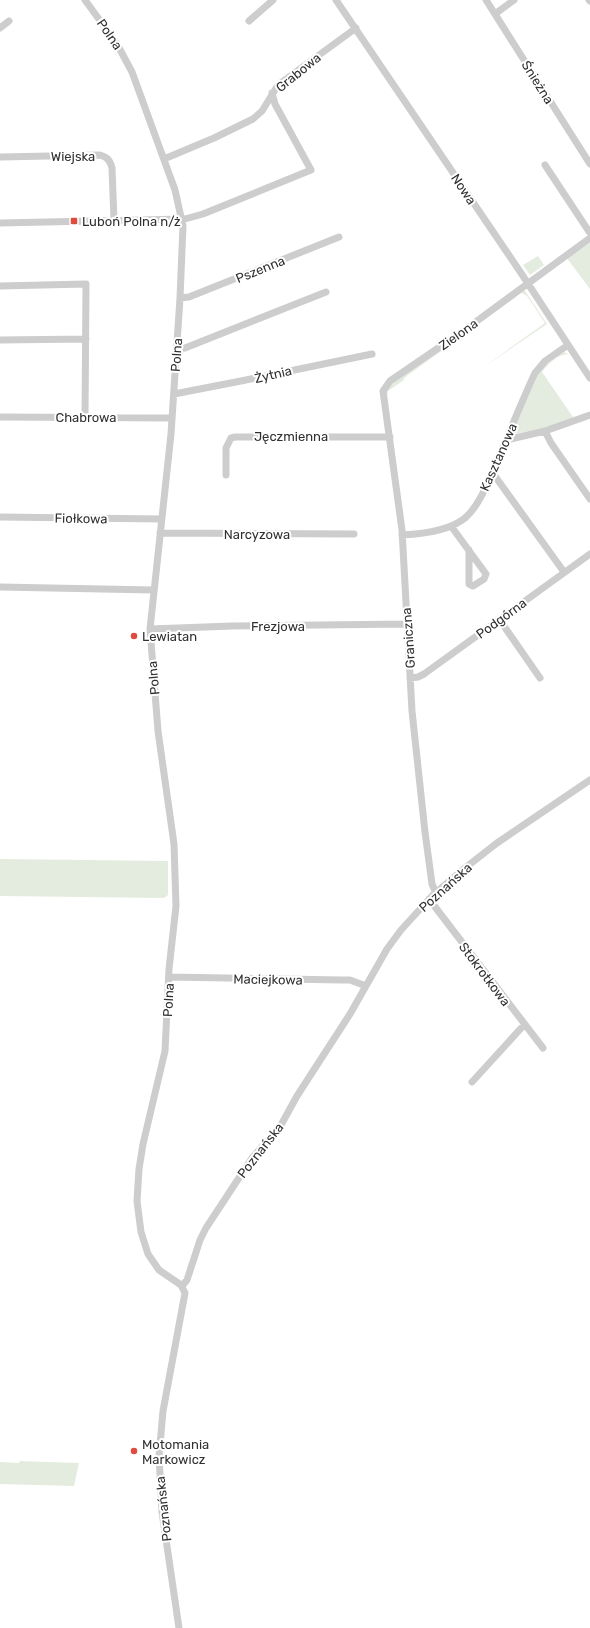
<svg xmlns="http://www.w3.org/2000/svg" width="590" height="1628" font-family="Rubik,sans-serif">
<rect width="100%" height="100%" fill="#fff"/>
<path fill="#e4ecdf" d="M590 241V289L566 257Z
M538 256 544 265 530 275 523 265Z
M524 290 525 291 547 324 481 369 545 323 527 296 522 293V292Z
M515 297H516L404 378V380L388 391 387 397 386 392 392 384Z
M564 352 568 354C557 355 548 364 542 372L573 417 584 415 548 427 515 434 513 430 538 375 544 366Z
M0 859 168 861V895L164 898 0 896Z
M20 1461 79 1463 74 1486 0 1484V1462L19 1463Z"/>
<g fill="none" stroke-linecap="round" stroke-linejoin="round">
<path stroke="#cdcdcd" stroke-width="7" d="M85 0 117 44 132 72 175 190 183 226 180 298 171 434 150 629 158 731 174 844 176 906 169 969 165 1051 143 1144 139 1169 137 1201 141 1232 148 1254 159 1270 181 1285 185 1293 163 1411 159 1456 162 1512 179 1628
M336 0 521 273 590 378
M486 0 590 164
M589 0 590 1
M495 14 514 0
M249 21 273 0
M0 28 9 21
M0 157 100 155C107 157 110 160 112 168L114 220
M164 159 214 138 253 119 262 111 278 85 356 28
M545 165 590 233
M0 223 185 219 203 214 311 170 275 104 272 93
M0 286 86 284 85 417
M180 298 189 297 339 237
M0 340 86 339
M177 349 185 348 326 292
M174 394 241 381 372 354
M0 417 172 418
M545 431 551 443 590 499
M506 440 545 431 590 415
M492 472 564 572
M226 475V448L231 438 235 437H390
M0 517 161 519
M451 526 486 574 484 579 473 586 469 584V550
M160 533 354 534
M402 535C423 534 449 531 465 518 480 505 488 482 495 465 509 434 521 403 535 373L545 361 568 345
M0 587 153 590
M499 619 540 678
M150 629 232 626 406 624
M410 678 418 677 424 674 590 554
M436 893 432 884 425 832 412 711 402 530 383 391 390 381 466 329 590 238
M429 899 543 1048
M169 977 342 980H350L366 986
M472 1082 524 1025
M182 1286 187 1280 200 1240 206 1228 252 1158 281 1125 297 1096 350 1014 387 949 401 930 432 896 465 868 497 843 590 780"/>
</g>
<g fill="#dd4c3c" stroke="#fff" stroke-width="1.5">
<rect x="70" y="217" width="8" height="8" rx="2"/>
<circle cx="134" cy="636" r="4"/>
<circle cx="134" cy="1451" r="4"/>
</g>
<g text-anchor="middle" stroke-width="4" stroke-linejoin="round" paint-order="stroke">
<g font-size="13" fill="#303030" stroke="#fff">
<text transform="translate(110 34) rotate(55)" y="5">Polna</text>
<text transform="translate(298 72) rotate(-39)" y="5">Grabowa</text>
<text transform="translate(538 82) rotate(58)" y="5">Śnieżna</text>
<text x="73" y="161">Wiejska</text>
<text transform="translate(464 189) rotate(56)" y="5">Nowa</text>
<text transform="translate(260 269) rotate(-22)" y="5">Pszenna</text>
<text transform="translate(458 334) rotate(-35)" y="5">Zielona</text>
<text transform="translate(176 355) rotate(-86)" y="5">Polna</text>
<text transform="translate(273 374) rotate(-13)" y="5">Żytnia</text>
<text x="86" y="422">Chabrowa</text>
<text x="291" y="441">Jęczmienna</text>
<text transform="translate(498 457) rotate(-66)" y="5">Kasztanowa</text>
<text transform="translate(81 518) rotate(1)" y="5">Fiołkowa</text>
<text x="257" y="539">Narcyzowa</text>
<text transform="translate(501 618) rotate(-36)" y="5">Podgórna</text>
<text x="278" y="631">Frezjowa</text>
<text transform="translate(408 638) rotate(-94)" y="5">Graniczna</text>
<text transform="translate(153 678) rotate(-95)" y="5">Polna</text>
<text transform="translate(445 887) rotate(-42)" y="5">Poznańska</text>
<text transform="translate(485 974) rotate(53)" y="5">Stokrotkowa</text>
<text transform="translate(268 979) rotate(1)" y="5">Maciejkowa</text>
<text transform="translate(168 1000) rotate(-87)" y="5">Polna</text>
<text transform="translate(260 1150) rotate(-52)" y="5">Poznańska</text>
<text transform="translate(163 1509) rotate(-96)" y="5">Poznańska</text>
</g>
<g font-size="13" fill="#303030" stroke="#fff" text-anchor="start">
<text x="82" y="226">Luboń Polna n/ż</text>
<text x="142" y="641">Lewiatan</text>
<text x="142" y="1449">Motomania<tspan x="142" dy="15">Markowicz</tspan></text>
</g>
</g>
</svg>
